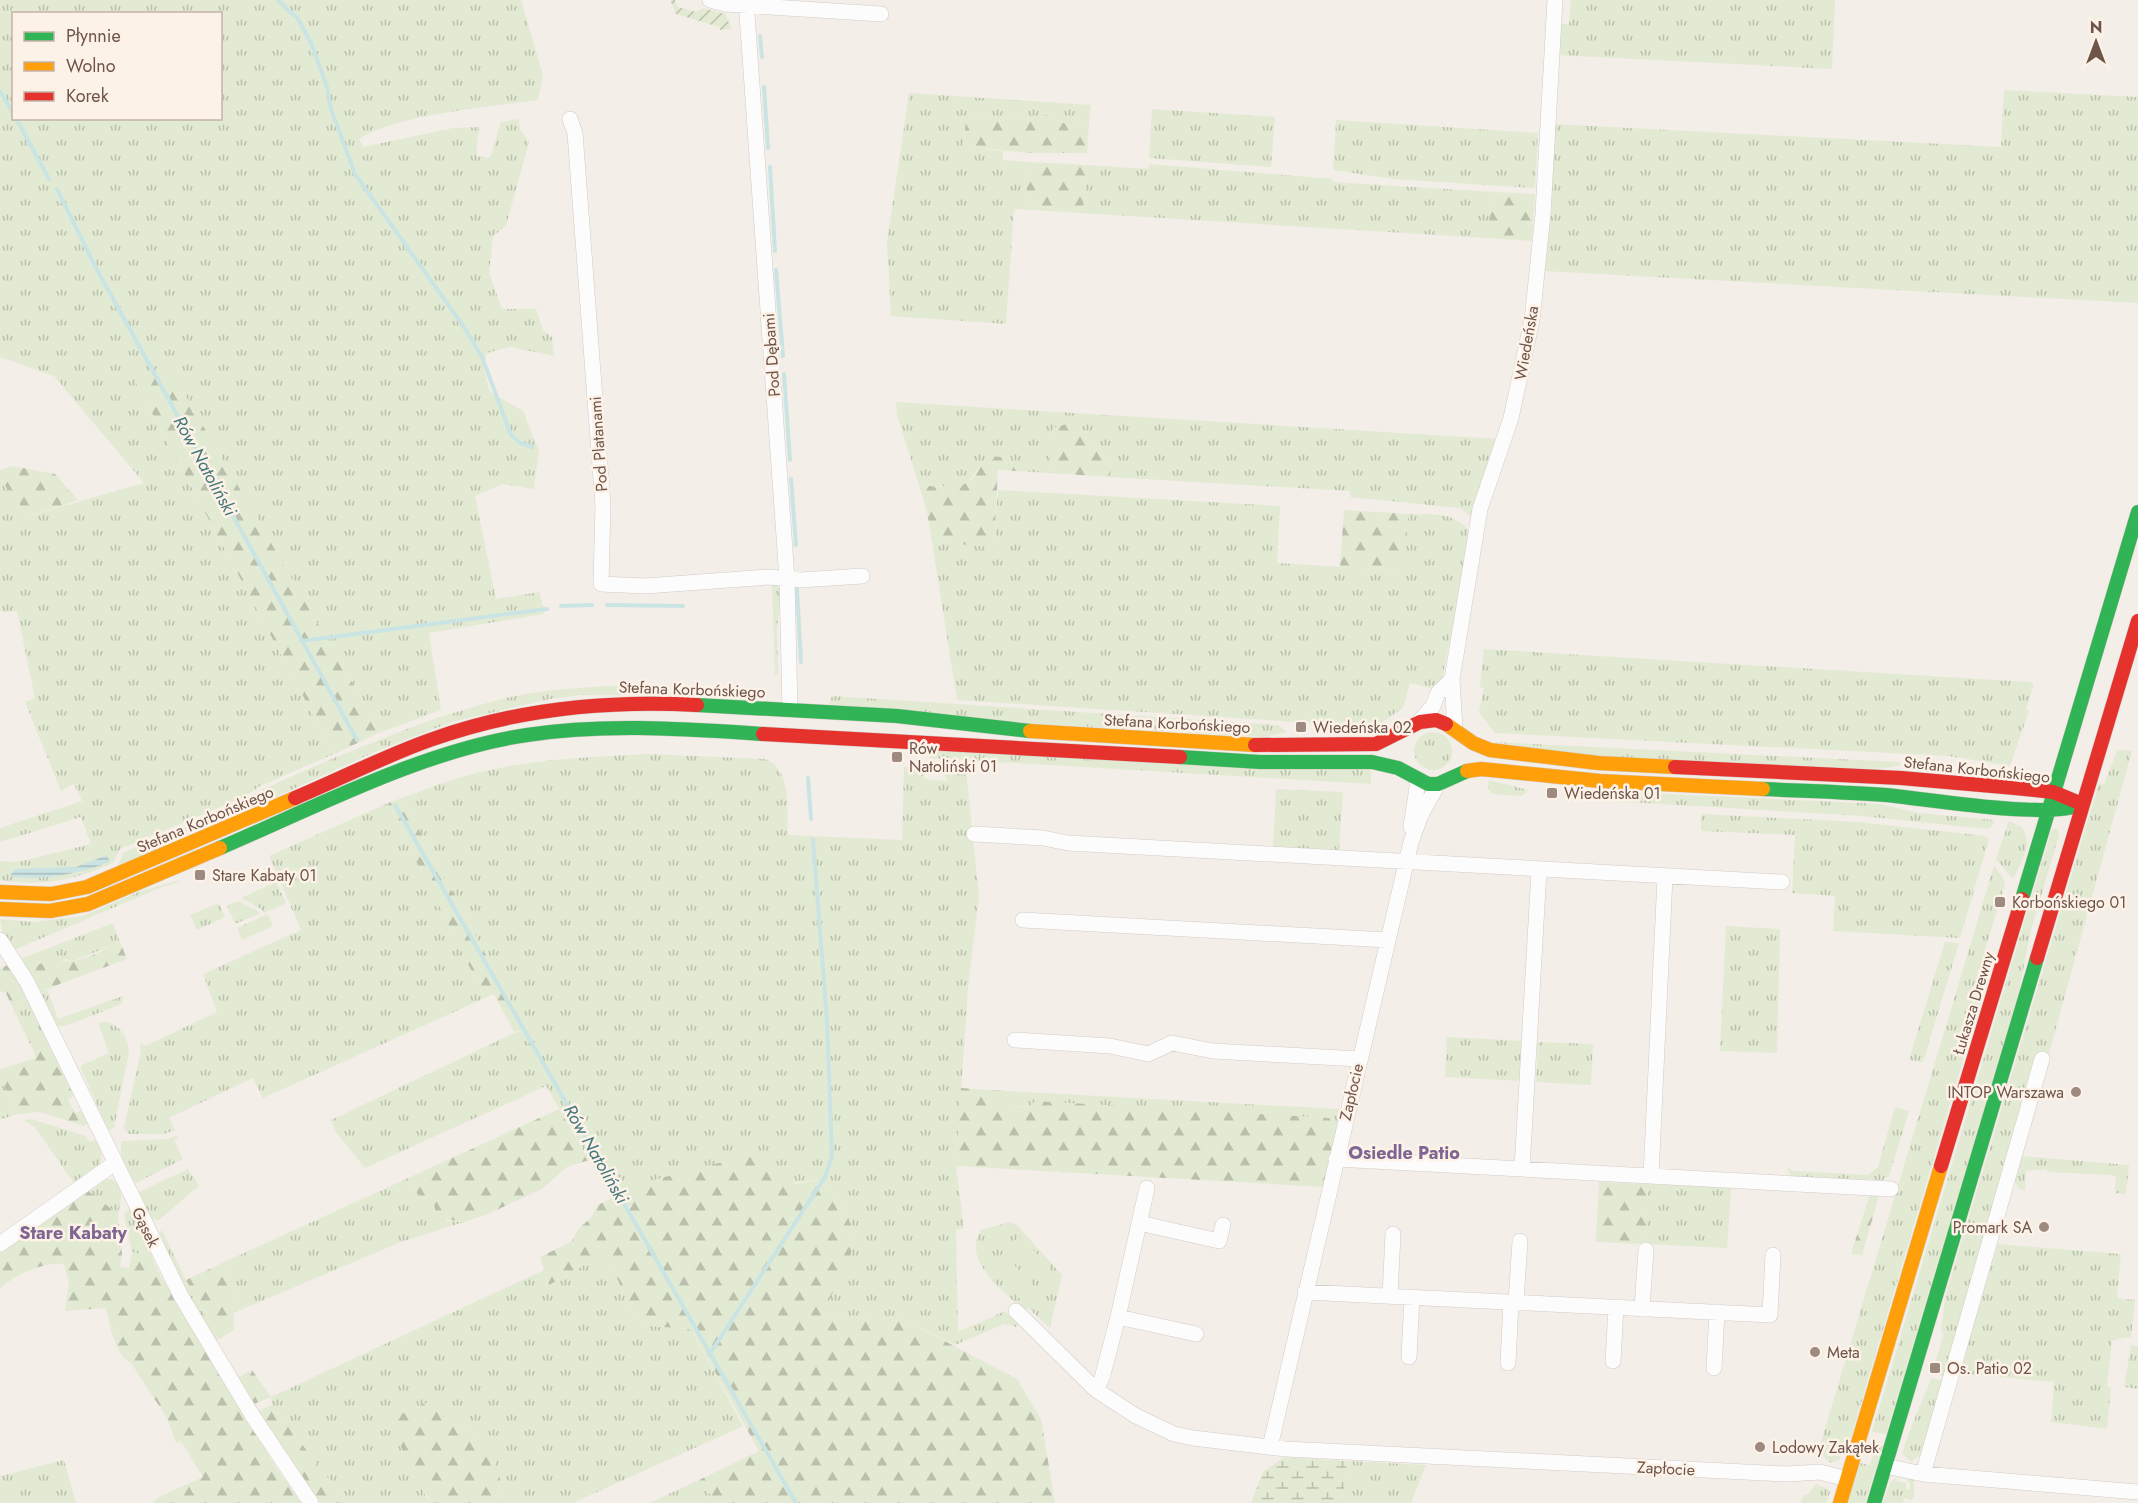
<svg xmlns="http://www.w3.org/2000/svg" width="2138" height="1503" font-family="Jost,sans-serif">
<defs>
<pattern id="grass-tufts" width="24" height="20" patternUnits="userSpaceOnUse" patternTransform="scale(1.5)"><rect width="24" height="20" fill="#e2ead3"/><path d="M3 7l-1-3M5 7V3M7 7l1-3M15 17l-1-3M17 17v-4M19 17l1-3" fill="none" stroke="#bbc0ad"/></pattern>
<pattern id="forest-firs" width="22" height="20" patternUnits="userSpaceOnUse" patternTransform="scale(1.5)"><rect width="22" height="20" fill="#e2ead3"/><path d="M5 1l3.5 6h-7zM16 11l3.5 6h-7z" fill="#bbc0ad"/></pattern>
<pattern id="wetland-marsh" width="20" height="14" patternUnits="userSpaceOnUse" patternTransform="scale(1.5)"><rect width="20" height="14" fill="#e2ead3"/><path d="M1 5h8M5 5V1M11 12h8M15 12V8" fill="none" stroke="#bbc0ad"/></pattern>
<pattern id="garden-furrows" width="10" height="10" patternUnits="userSpaceOnUse" patternTransform="scale(1.5)"><rect width="10" height="10" fill="#e2ead3"/><path d="M-1 1l2-2M0 10L10 0M9 11l2-2" fill="none" stroke="#bbc0ad"/></pattern>
<pattern id="water-rules" width="6" height="5" patternUnits="userSpaceOnUse" patternTransform="scale(1.5)"><rect width="6" height="5" fill="#cae4e3"/><path d="M0 2.5h6" fill="none" stroke="#a8bbba"/></pattern>
</defs>
<rect width="100%" height="100%" fill="#f4eee8"/>
<path fill="url(#grass-tufts)" fill-rule="evenodd" d="M0 0H521L543 75 538 100C490 107 397 114 359 139L363 147 453 128 479 127 476 156 490 158 501 122 519 119 520 130 529 142 506 226 493 236 489 273 502 309H536L543 330 552 337 554 356 510 347 487 353 484 370 490 392 523 411 539 451 534 489 503 484 475 496 496 599 540 592 544 614 429 633 441 710 381 732 173 375 135 381 334 754 260 786 244 797 120 849 113 863C76 880 41 887 0 880V861L18 862 91 844 81 817 0 842V828L82 801 74 784 61 791 25 702 35 698 17 611 2 612 0 609V479L28 516 144 483 54 376 0 357ZM14 14H220V118H14Z
M1571 0H1835L1832 69 1556 55 1558 24H1569Z
M2004 90 2138 97V303L1543 271 1552 124 2001 147Z
M909 93 1091 105 1089 121 1071 126 1046 115 1028 120 966 116 964 146 1003 151V160L1028 162 1026 206 1083 210 1087 165 1148 169 1149 164 1333 179 1332 182 1494 192 1486 238 1014 209 1006 324 891 316 887 242Z
M1152 109 1275 117 1271 167 1149 158Z
M1336 120 1538 133 1535 188 1393 179 1333 170Z
M896 402 1498 439 1473 518 1460 508 1350 497V491L1110 477 1111 460 1099 452 1078 424 1053 428 1050 473 1016 471 1009 458 980 466 968 482 957 487 919 485 897 415Z
M998 490 1280 506 1277 563 1404 571 1408 514C1435 515 1453 510 1471 533L1442 679 1430 688 1410 683 1403 708 1375 727 957 700 932 542 994 547Z
M772 582 778 585 781 592 777 629 778 674 775 675Z
M1484 649 2029 682 2034 684 2026 709 2029 711 2010 766 1949 756 1495 733 1479 712 1484 688 1480 687Z
M611 686 662 688V690L636 695H583L550 699 452 722 377 751 267 801 226 813C236 794 406 729 437 718 458 711 480 705 502 699 538 690 574 688 611 686Z
M832 696 1278 725 1287 732 1263 737 989 721 829 704Z
M1414 751a19 19 0 1 1 38 0a19 19 0 1 1-38 0Z
M1494 742 1898 762 1901 765 1880 769 1590 756Z
M2120 750 2132 751 2048 1057 1945 1377 1935 1374 1938 1364 1935 1363 1944 1333 1941 1331 1945 1297 2099 783 2104 784 2117 751Z
M942 751 1371 769V784L929 758V755L920 754Z
M649 754 765 759C793 770 786 810 788 835L902 840 904 767H925L924 779 946 781 947 778 936 768 966 770 979 896 968 988 956 1166 964 1228 956 1230 958 1332 1005 1311 1018 1323 1016 1327 1004 1324 955 1345 903 1319 821 1316 855 1244 845 1204 818 1180 612 1199 546 1086 365 1168 336 1132 331 1120 525 1028 402 798C425 790 448 780 472 774 530 759 590 757 649 754Z
M1489 780 1528 790 1522 796 1492 794 1488 789Z
M1276 789 1343 792 1339 851 1273 848Z
M1582 790 1881 804 1919 813 1994 820 1993 825 1987 829 1862 816 1577 799 1572 791Z
M388 803 485 998 263 1098 253 1078 169 1118 175 1130 164 1134H128L124 1128 141 1051 140 1042 145 1046 217 1012 203 974 301 930 269 856Z
M1701 814 1858 822 1985 836 1989 839 1960 938 1833 931 1835 896 1792 893 1795 835 1701 831Z
M2009 821 2022 827C2034 845 2021 862 2013 879L1996 859Z
M183 827 190 829 159 849 118 866 123 853Z
M2052 829H2058L2059 835 2030 934 2018 996 1886 1434 1872 1432Z
M1994 866 2002 876 2005 884 1984 953 1990 956 1983 993 1848 1447H1844L1839 1460 1831 1463 1821 1454 1820 1445Z
M180 880V882L162 887 14 950 3 934 0 919 33 922 83 916 141 891Z
M276 882 286 903 264 913 261 909 241 898Z
M239 901 261 913 235 924 227 905Z
M219 903 225 917 197 930 190 915Z
M268 914 273 926 242 940 237 928Z
M113 923 120 942 74 961 64 959 41 991 47 989 58 1019 123 996 122 1004 65 1026H56L18 960Z
M1726 926 1780 929 1777 1053 1720 1051Z
M1945 942 1959 943 1923 1062 1909 1060Z
M28 996 50 1047 34 1052 15 1013Z
M108 1022C122 1028 128 1037 129 1052L114 1127 111 1130H108L80 1066 109 1053 98 1023Z
M1447 1037 1524 1041 1522 1081 1445 1077Z
M1538 1042 1593 1044 1591 1085 1536 1082Z
M0 1078 17 1114 2 1119H0Z
M1007 1091 1338 1109H1341L1337 1127 1329 1118 1007 1106Z
M1895 1107 1909 1111 1889 1176 1883 1180 1791 1177 1786 1166 1792 1171 1868 1175 1878 1167Z
M31 1119 86 1136 90 1142 97 1140C109 1167 95 1169 74 1183L34 1126 24 1121Z
M176 1136 178 1138 174 1140 183 1159 136 1183C124 1174 118 1155 122 1141L166 1139Z
M2021 1156 2129 1165 2126 1194 2115 1193 2116 1177 2111 1175 2047 1172V1169L2026 1171 2025 1191 2018 1188 2014 1179Z
M188 1169 199 1186 159 1220 152 1219 139 1192Z
M408 1178 421 1199 430 1195 447 1221 464 1222 401 1242 233 1313 231 1259Z
M109 1179C126 1184 121 1201 118 1214L87 1190 103 1180Z
M1648 1184 1731 1188 1727 1248 1645 1244Z
M130 1208 150 1252 140 1254 132 1252 124 1215Z
M1010 1222 1016 1224 1062 1275 1050 1328 1028 1308 1024 1311C1003 1290 961 1261 981 1230Z
M162 1230 186 1280 219 1339 214 1342 158 1235Z
M1998 1244 2121 1254 2117 1298 2135 1300 2131 1337 2112 1340 2107 1386 2111 1387 2107 1429 2051 1422 2054 1382 1958 1373Z
M591 1261H610L637 1325 691 1329 743 1426 573 1503H499L500 1479 495 1462 479 1435 457 1426 425 1404 391 1420 426 1497 434 1503H347L272 1405 271 1397 544 1270 549 1285Z
M2131 1345 2138 1346V1389L2124 1387Z
M1931 1379 1944 1380 1922 1454 1911 1462 1903 1454C1902 1444 1926 1394 1931 1379Z
M1876 1444 1883 1446 1865 1503H1848L1860 1463 1870 1465Z
M64 1460 76 1503H0V1476Z
M1347 1461 1426 1465 1411 1503H1343Z
M1896 1478 1897 1481 1906 1483V1489H1910V1484L1905 1478 1914 1479V1497L1911 1500 1904 1498 1903 1503H1883L1890 1482Z
M699 1480 717 1503H649Z
M1816 1484 1828 1489 1830 1492 1826 1503H1801L1804 1494 1808 1495Z"/>
<path fill="url(#forest-firs)" d="M1046 115 1071 126 1089 121 1087 153H1027L964 146 966 116 1028 120Z
M1028 162 1087 165 1083 210 1026 206Z
M1494 192 1535 194 1532 241 1486 238Z
M173 374 381 732 334 754 135 381Z
M1070 423 1078 424 1099 452 1111 460 1110 477 1050 473 1053 428Z
M992 456 1009 458 1016 471 998 470 994 547 932 542 927 512 919 485C938 486 964 493 976 474 981 466 983 460 992 456Z
M12 466 55 474 78 500 28 516 0 479V470Z
M1344 510 1408 514 1405 571 1340 567Z
M402 798 525 1028 514 1032 494 994 485 998 388 803Z
M120 942 127 959 41 991 32 969C45 957 59 963 74 961 89 959 106 948 120 942Z
M8 965 28 996 15 1013 6 993 0 991V968Z
M50 1047 74 1096 68 1099 75 1113 81 1111 88 1124 84 1126 40 1112 17 1114 0 1078V1069L36 1058 34 1052Z
M961 1088 1007 1091V1106L1029 1107 1035 1101 1329 1118 1337 1127 1323 1187 956 1166Z
M559 1109 589 1160 567 1167 542 1189 488 1214 464 1222 439 1218 430 1195 421 1199 408 1178Z
M761 1152 795 1184 818 1180 845 1204 855 1244 822 1316 903 1319 1017 1379 1041 1419 1055 1503H717L699 1480 759 1451 691 1329 637 1325 610 1261H591L549 1285 540 1257 571 1242 579 1228 591 1218 598 1205 638 1184Z
M1599 1182 1648 1184 1645 1244 1596 1242Z
M87 1190 118 1214 122 1254 120 1267 129 1268 132 1252 140 1254 150 1252 158 1271 276 1467 301 1503H152L159 1497 203 1477 181 1441 176 1443 167 1418 131 1363C115 1356 110 1324 106 1308L65 1311 69 1283 64 1264C43 1262 16 1274 0 1288V1253Z
M1870 1194 1875 1195 1878 1199 1862 1255 1851 1254Z
M231 1259 234 1330 219 1339 186 1280Z
M252 1370 271 1397 254 1404 237 1378Z
M425 1403 457 1426 479 1435 495 1461 500 1479 499 1503H434C411 1483 402 1447 391 1419Z
M272 1405 347 1503H320L258 1411Z"/>
<path fill="url(#wetland-marsh)" d="M1284 1457 1347 1461 1343 1503H1251L1263 1472Z"/>
<path fill="url(#garden-furrows)" d="M670 0H675L678 7 696 12 703 8 725 14 732 29 720 30 719 27 676 14Z"/>
<path fill="#e2ead3" d="M1020 1236 1051 1269 1039 1280 1008 1247Z
M1003 1253 1034 1286 1020 1299 989 1266Z"/>
<path fill="url(#water-rules)" d="M107 855 110 862C77 874 48 880 12 877L11 874 15 869 76 867Z"/>
<g fill="none" stroke-linecap="round" stroke-linejoin="round">
<path stroke="#cae4e3" stroke-width="4" d="M278 0 298 19 311 43 327 87 331 109 355 174 464 327 482 357 511 435 520 443 532 447
M760 36 762 57
M764 87 768 148
M0 91 14 115
M16 118 49 179
M770 167 775 251
M57 189 96 268 357 740
M776 270 783 356
M784 374 790 460
M791 479 796 545
M797 589 801 662
M607 605 683 606
M561 606 592 605
M302 641 547 609
M808 778 811 819
M395 805 796 1503
M709 1355 825 1177 832 1157 827 1021 813 840"/>
<defs>
<path id="street" d="M710 0 725 4 881 14
M746 0 787 579 790 710
M570 119 575 133 603 506 601 584 645 586 769 577 801 580 862 576
M1419 722 1433 706 1438 693 1452 679
M1455 730 1452 679 1480 509 1511 418 1532 320 1543 214 1555 0
M1411 827 1418 781
M974 834 1043 838 1068 843 1782 882
M1023 920 1388 940
M0 940 27 982 181 1296 252 1415 311 1503
M1015 1040 1110 1046 1148 1054 1172 1043 1213 1051 1359 1059
M1336 1159 1891 1189
M1522 1169 1539 870
M1651 1176 1665 877
M1139 1223 1219 1241 1223 1225
M0 1244 115 1163
M1305 1292 1770 1315 1773 1255
M1390 1296 1393 1234
M1516 1302 1520 1241
M1642 1309 1646 1250
M1016 1311 1096 1390 1136 1416 1174 1434 1193 1438 1286 1449 1787 1474 1820 1472 1847 1479
M1118 1317 1196 1334
M1409 1357 1412 1297
M1613 1361 1616 1307
M1508 1363 1511 1302
M1714 1368 1717 1312
M1096 1390 1102 1378 1118 1317 1147 1188
M1270 1447 1411 842 1421 815 1438 784
M1885 1466 1923 1474 2138 1492
M1923 1474 2042 1059"/>
<path id="fast" d="M697 705 897 716 1030 731
M1180 757 1260 762H1372L1398 768 1428 784H1438L1467 771
M1763 789C1804 791 1845 792 1886 795 1928 799 2050 820 2082 804
M220 848C316 807 424 750 527 735 605 723 685 729 763 734
M2022 899 2138 512
M1874 1503 2037 958"/>
<path id="slow" d="M1446 724 1473 743 1490 750 1598 763 1675 767
M1030 731 1255 745
M1467 771 1481 769 1600 781 1763 789
M0 892 51 894 87 887 295 798
M0 909 50 911 88 904 220 848
M1840 1503 1941 1166"/>
<path id="jam" d="M763 734 1180 757
M1255 745 1376 744 1420 722 1436 720 1446 724
M1675 767 1901 778 2015 788 2053 792 2082 804
M295 798C340 779 385 756 430 740 516 709 607 700 697 705
M2037 958 2138 621
M1941 1166 2022 899"/>
</defs>
<use href="#street" stroke="#d3cbc6" stroke-width="16"/>
<use href="#fast" stroke="#d3cac4" stroke-width="15"/>
<use href="#slow" stroke="#d3cac4" stroke-width="15"/>
<use href="#jam" stroke="#d3cac4" stroke-width="15"/>
<use href="#street" stroke="#fdfcfc" stroke-width="15"/>
<use href="#fast" stroke="#30b455" stroke-width="14"/>
<use href="#slow" stroke="#ff9f0a" stroke-width="14"/>
<use href="#jam" stroke="#e5322d" stroke-width="14"/>
</g>
<g fill="#9e8a81" stroke="#fdf2e7" stroke-width="2">
<rect x="1295" y="721" width="12" height="12" rx="3"/>
<rect x="891" y="751" width="12" height="12" rx="3"/>
<rect x="1546" y="787" width="12" height="12" rx="3"/>
<rect x="194" y="869" width="12" height="12" rx="3"/>
<rect x="1994" y="896" width="12" height="12" rx="3"/>
<circle cx="2076" cy="1092" r="6"/>
<circle cx="2044" cy="1227" r="6"/>
<circle cx="1815" cy="1352" r="6"/>
<rect x="1929" y="1362" width="12" height="12" rx="3"/>
<circle cx="1760" cy="1447" r="6"/>
</g>
<g text-anchor="middle" stroke-width="5" stroke-linejoin="round" paint-order="stroke">
<g font-size="16" fill="#6f544a" stroke="#fdf2e7">
<text transform="translate(1526 343) rotate(-80)" y="6">Wiedeńska</text>
<text transform="translate(771 355) rotate(-94)" y="6">Pod Dębami</text>
<text transform="translate(598 444) rotate(-94)" y="6">Pod Platanami</text>
<text transform="translate(692 689) rotate(2)" y="6">Stefana Korbońskiego</text>
<text transform="translate(1177 723) rotate(3)" y="6">Stefana Korbońskiego</text>
<text transform="translate(1977 769) rotate(6)" y="6">Stefana Korbońskiego</text>
<text transform="translate(205 819) rotate(-23)" y="6">Stefana Korbońskiego</text>
<text transform="translate(1973 1003) rotate(-73)" y="6">Łukasza Drewny</text>
<text transform="translate(1351 1092) rotate(-77)" y="6">Zapłocie</text>
<text transform="translate(146 1227) rotate(64)" y="6">Gąsek</text>
<text transform="translate(1666 1468) rotate(3)" y="6">Zapłocie</text>
</g>
<g font-size="16" fill="#6f544a" stroke="#fdf2e7" text-anchor="start">
<text x="1313" y="733">Wiedeńska 02</text>
<text x="909" y="754">Rów<tspan x="909" dy="18">Natoliński 01</tspan></text>
<text x="1564" y="799">Wiedeńska 01</text>
<text x="212" y="881">Stare Kabaty 01</text>
<text x="2012" y="908">Korbońskiego 01</text>
<text x="2064" y="1098" text-anchor="end">INTOP Warszawa</text>
<text x="2032" y="1233" text-anchor="end">Promark SA</text>
<text x="1827" y="1358">Meta</text>
<text x="1947" y="1374">Os. Patio 02</text>
<text x="1772" y="1453">Lodowy Zakątek</text>
</g>
<g font-size="18" font-style="italic" fill="#43777b" stroke="#fdf2e7">
<text transform="translate(205 466) rotate(61)" y="6">Rów Natoliński</text>
<text transform="translate(596 1154) rotate(60)" y="6">Rów Natoliński</text>
</g>
<g font-size="18" font-weight="bold" fill="#7f6692" stroke="#fdf2e7">
<text x="1404" y="1159">Osiedle Patio</text>
<text x="73" y="1239">Stare Kabaty</text>
</g>
</g>
<rect x="12" y="12" width="210" height="108" fill="#fdf2e7" stroke="#c4b3a8" stroke-width="1.5"/>
<rect x="24" y="32" width="30" height="9" fill="#30b455" stroke="#c4b3a8" stroke-width="1.5"/>
<text x="66" y="42" font-size="18" fill="#6f544a">Płynnie</text>
<rect x="24" y="62" width="30" height="9" fill="#ff9f0a" stroke="#c4b3a8" stroke-width="1.5"/>
<text x="66" y="72" font-size="18" fill="#6f544a">Wolno</text>
<rect x="24" y="92" width="30" height="9" fill="#e5322d" stroke="#c4b3a8" stroke-width="1.5"/>
<text x="66" y="102" font-size="18" fill="#6f544a">Korek</text>
<g transform="translate(2096 42)" stroke="#fdf2e7" stroke-width="4.5" paint-order="stroke">
<path d="M0-4.5L10 22L0 15L-10 22Z" fill="#6f544a"/>
<text y="-9" font-size="16" font-weight="bold" text-anchor="middle" fill="#6f544a">N</text>
</g>
</svg>
